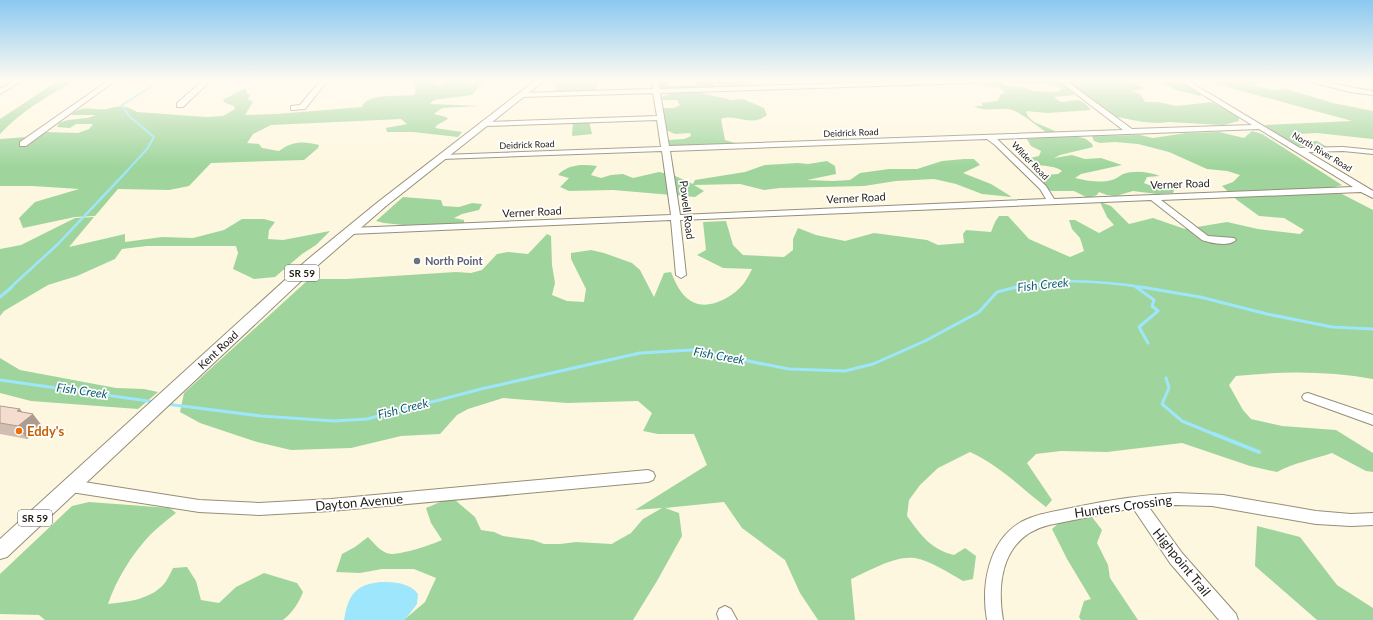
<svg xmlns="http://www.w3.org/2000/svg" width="1373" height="620" font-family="Lato,sans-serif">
<rect width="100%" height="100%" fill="#fef7df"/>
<path fill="#b2dcb0" d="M547 80H597V92L556 93 557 83H543Z"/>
<path fill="#9fd59c" d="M59 80H77C49 95 21 111 0 134V119Z
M409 80H433L435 84 440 85 451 80H489L479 86 472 95 434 100 430 104 480 106 442 108 434 114 446 117 448 119 437 125 435 128 462 132 458 137 413 132H387L386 128 407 124 401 119 271 125 253 134 247 143 259 144 262 148 279 151C292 141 304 141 319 145L318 148 304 160 211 163 189 186 169 190 118 189 95 216 75 217 23 228 19 218 35 202 79 189 32 186H0V139L40 136 46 132 78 133 89 129 93 124H76L70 128 57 127 59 123C71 117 85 121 96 115H71C82 104 94 111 107 109 115 107 121 105 129 108 132 109 135 111 137 112L206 117 223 116 235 109 234 106 224 102 223 100 243 89H246L247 93 250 95 248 99 253 102 245 115 277 114 362 107C367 92 399 97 413 95L415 93C416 87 416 82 409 80Z
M711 80H745L746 86C733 87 723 88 711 80Z
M1053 80 1060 82 1075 95 1053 97 1061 102C1076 101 1080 96 1091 110L1047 113 1026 111C1029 125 1048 125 1057 133H1047C1038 127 1019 110 1008 109 997 108 984 112 974 106H983L981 103 997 101 1000 97 999 95 1005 93 1000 87 981 86 982 84 999 82 1008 86 1024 87 1032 91 1049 92 1060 91 1062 88C1046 80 1028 86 1011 81Z
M1061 80H1123L1146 88 1131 91 1141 95 1145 102H1157L1177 106 1212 102 1239 117V121L1223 125 1169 122 1158 123 1143 122 1107 115Z
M1163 80H1177L1201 94 1200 96 1176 90 1163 83Z
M1202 80H1254L1258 81 1254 86 1274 90 1286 89 1333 103 1373 111V139L1317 133 1298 134 1307 141H1317L1327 147H1307L1296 146 1264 125 1352 121Z
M655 81 669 82 666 83 667 86 695 85V81H712L716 87 656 91Z
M682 91 697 92 732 100 743 99 764 108 767 115C750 128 737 113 721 119L725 140 735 143 733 144 688 147 686 145 671 146 667 145V140L684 139 691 136 690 133 675 134 666 130 661 108H674L680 105 677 100H662L663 96Z
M573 121H589L592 134 572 136Z
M1252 131 1262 134 1342 185 1326 189 1338 194H1342L1373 210V379C1328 371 1281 371 1236 376L1229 385 1243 410 1251 419 1282 426 1336 430 1373 453V472L1366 471 1332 453C1314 459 1294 463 1277 472L1250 466 1182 443 1107 452 1061 451 1036 454 1027 463 1052 500 1046 507C1021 488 999 465 970 452L938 468 920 485 909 500 907 516C921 535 930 549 954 555L965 548 976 556 973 579 963 581C949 573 931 561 915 558 896 555 868 571 851 579L855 620H818L800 593 785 560 742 528 724 502 665 508 679 513 682 536 657 581 633 620H404L425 602 436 578 414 569H382L360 573 336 572 342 554 355 547 368 537C374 543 381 553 391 554 403 554 431 545 442 540L431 523 426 508 445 500H455L475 517 481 530 494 532 503 536 533 540 544 544H560L576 542 612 544 615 542 631 533 643 519 662 508 635 510 707 465 694 434H658L643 431 652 413 638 401 567 403 503 398 468 409 457 415 440 434 401 436 351 448 291 450 257 442 200 423 180 412 184 393 309 279H346L456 272 471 273 482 270 497 254 508 252 528 254 547 234 551 236 552 265 555 283 552 295 567 301 584 302 586 289 571 259V253L591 250 604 253 632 263 640 270 654 297 664 273 671 272C676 284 682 298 695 303 712 310 738 294 746 280 748 277 750 273 752 269L723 268 697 255 706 250 703 222 726 221 733 245 743 255 784 257 793 250V239L798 228 816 235 845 241 874 233 927 240 938 245 964 243 963 234 966 230 991 232 995 222 999 216H1008L1029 239 1070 257 1084 251 1080 238 1072 229 1069 220H1075L1099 233 1114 225 1107 217 1100 202 1111 206 1129 224 1153 218 1185 229 1227 222 1258 229 1300 234 1304 230 1284 218 1259 216 1237 200 1222 186 1233 182 1240 175 1227 171 1207 169 1169 152 1138 144 1115 142 1100 143 1094 141 1092 136 1140 135 1153 138 1186 133 1219 132 1244 138Z
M1073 135 1086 139 1092 144 1093 147 1060 155 1054 158 1072 155 1085 159 1101 158 1122 165 1081 174 1075 178C1087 181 1100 183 1112 180 1116 179 1119 176 1123 174 1135 170 1149 172 1160 176L1147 177 1144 183 1149 185 1159 183 1175 187 1173 193 1157 194 1133 191 1116 196 1107 195 1099 192 1097 195 1088 198 1074 191H1051L1044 186 1043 180 1044 175 1058 174 1062 171C1053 164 1037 167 1026 162L1030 158 1039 156 1041 151 1031 146 1027 139Z
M964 159H974L980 165 963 173 991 184 1012 197 982 194 956 184 934 179 896 181 864 186 780 188 764 190 740 184 694 185 704 191 695 197 613 190 569 191 560 187 569 178 558 175C568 164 583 164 597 166L591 175 601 178 611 175 623 174 633 178 659 172 673 175 693 184 695 180 745 172 765 165 798 163 808 164 827 161 835 166 836 174 807 180 833 181 850 180 860 173 889 169H917L942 161Z
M403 197 441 200 443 206 459 207 472 203 482 204 479 210 462 214 454 218 464 220V224L403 225 384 223 376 221Z
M94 217 69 247 125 234V242L162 237 193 238 224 230 242 219H264L275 222 269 230 268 239 283 240 330 231 316 245 302 254 275 277 254 279 233 269 238 253 236 246H147L122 249 115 259 77 276 48 285 4 311 0 316V249L21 245 75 218Z
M0 358 20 370 116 388 144 389 158 392 138 409 31 401 0 393Z
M89 502 170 508 176 513C167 520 158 527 150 535 132 554 116 580 108 604 126 602 147 600 161 587 166 583 170 574 173 568L187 567 196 581 201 600 219 603 236 587 264 573 297 583 303 592C299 603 292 613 283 620H45L39 615 0 614V574L72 506Z
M1080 516 1092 517 1102 530 1097 543 1108 565 1110 578 1138 620H1081L1079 617 1084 601 1091 599 1067 559 1052 529 1062 520Z
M1257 526 1300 537 1337 585 1373 608V620H1317L1255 566Z"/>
<path fill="#9ee6fb" d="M380 582C393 582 409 582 418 594L417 604 405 620H344C348 596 354 585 380 582Z"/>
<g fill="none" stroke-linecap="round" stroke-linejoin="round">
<path stroke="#9ee6fb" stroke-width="2" d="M126 172 147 149 154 137 129 116 122 105 162 80"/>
<path stroke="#9ee6fb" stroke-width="2.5" d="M1136 287 1137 288
M10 288 58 244 127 171
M1013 288C1056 277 1104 281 1147 288"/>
<path stroke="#9ee6fb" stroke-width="3" d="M1136 287 1154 300 1152 306 1158 311 1139 327 1148 343
M1141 287 1200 297 1267 314 1332 327 1373 329
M0 297 12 287
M1166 378 1169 388 1162 404 1182 421 1216 435
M0 380 155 402
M166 404 261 416 334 421 367 419 481 389 640 353 692 350 789 369 845 371 873 364 925 341 979 312 997 292 1017 287"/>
<path stroke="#9ee6fb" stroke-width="4" d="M1214 434 1259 452"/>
<defs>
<path id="minor" d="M16 80H24L0 94V89Z
M109 80H116L26 146H20V142Z
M204 80H211L183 107H177V103Z
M321 80H328L305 109 291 110V106L300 105Z
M652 80H658L660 89 938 80H1004L1001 82 660 93 669 146 1123 130 1058 80H1065L1132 129 1252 125 1179 80H1187L1300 148 1343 147 1373 150V154L1343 151 1308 152 1373 191V198L1361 192 1161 200 1208 236 1234 238 1236 240C1229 247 1210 243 1202 240L1151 200 680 220 686 275 681 278 676 275 671 220 350 234 345 231 350 228 671 215 662 151 442 159 438 157 442 155 661 147 657 120 485 126 481 124 485 122 657 116 653 93 521 97 518 95 521 93 653 89ZM1259 129 1353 187 1054 199 1046 186 997 139ZM987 139 995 145 1040 189 1046 199 680 215 670 151Z
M1303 80C1326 80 1350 88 1373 91V95L1350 92Z
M1308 393 1373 415V425L1304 400 1302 397 1304 394Z
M648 470 653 472 655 476 653 480 648 482 331 511 259 515 199 512 71 492 66 490 64 486 66 482 71 480 199 500 259 503 331 499Z
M1176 493 1223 495 1316 511 1351 514 1373 513V525L1351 526 1316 524 1212 506 1176 505 1148 506 1182 553 1236 614 1238 620H1219L1170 563 1133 508 1049 525C1004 536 996 579 1003 620H987C981 586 988 541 1021 522 1038 513 1058 511 1076 507 1109 500 1142 495 1176 493Z
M725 606 731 609 737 620H719L717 614 719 609Z"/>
<path id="major" d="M536 80H545L386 206 317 266 7 557 0 559V539L307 260 378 202Z"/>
</defs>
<use href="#minor" stroke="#958e78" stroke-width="2"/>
<use href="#major" stroke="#958e78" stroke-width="2"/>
<use href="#minor" fill="#fff" fill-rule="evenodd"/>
<use href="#major" fill="#fff" fill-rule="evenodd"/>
</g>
<path fill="#d2beb1" d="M0 406 21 412 43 427 27 439 0 434Z"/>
<path fill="#ab9b90" d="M20 409 27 419 33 414 43 427 27 439 18 426 17 411Z"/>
<path fill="#f4ddce" stroke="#ab9b90" d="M0 406 20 409 17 411 33 414 18 426 0 423Z"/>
<linearGradient id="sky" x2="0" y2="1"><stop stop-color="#8ac8f0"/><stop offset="0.48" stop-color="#fffbf1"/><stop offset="1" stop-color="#fffbf1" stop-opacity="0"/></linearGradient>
<rect width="1373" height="167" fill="url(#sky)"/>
<circle fill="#6b7280" stroke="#fff" stroke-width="1.5" cx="417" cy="261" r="4"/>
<circle fill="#e8710a" stroke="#fff" stroke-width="1.5" cx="19" cy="431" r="4"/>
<g text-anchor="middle" stroke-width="3.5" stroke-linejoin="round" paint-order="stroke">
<g font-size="9" fill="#201d15" stroke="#fff">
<text transform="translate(851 133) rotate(-2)" y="3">Deidrick Road</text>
<text transform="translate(527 145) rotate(-2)" y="3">Deidrick Road</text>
<text transform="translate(1322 152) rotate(31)" y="3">North River Road</text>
<text transform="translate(1030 161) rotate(46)" y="3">Wilder Road</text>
</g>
<g fill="#fff" stroke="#63615b" stroke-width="1">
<rect x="285" y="265" width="34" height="16" rx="3"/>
<rect x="18" y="510" width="34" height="16" rx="3"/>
</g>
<g font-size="10" font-weight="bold" fill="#201d15">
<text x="302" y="277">SR 59</text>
<text x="35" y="522">SR 59</text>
</g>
<g font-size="11" fill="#201d15" stroke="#fff">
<text transform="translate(1180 184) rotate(-2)" y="4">Verner Road</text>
<text transform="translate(856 198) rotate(-3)" y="4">Verner Road</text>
<text transform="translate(687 210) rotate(83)" y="4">Powell Road</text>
<text transform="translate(532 212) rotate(-3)" y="4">Verner Road</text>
<text transform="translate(218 350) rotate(-43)" y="4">Kent Road</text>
</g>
<g font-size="11" font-weight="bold" fill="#5b616d" stroke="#fff" text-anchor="start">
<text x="425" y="265">North Point</text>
</g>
<g font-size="12" font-style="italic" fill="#0d5e70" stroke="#fff">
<text transform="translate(1043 285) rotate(-6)" y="4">Fish Creek</text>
<text transform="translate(719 356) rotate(10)" y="4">Fish Creek</text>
<text transform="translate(82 391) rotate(8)" y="4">Fish Creek</text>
<text transform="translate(403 409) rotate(-14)" y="4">Fish Creek</text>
</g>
<g font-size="13" font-weight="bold" fill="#c56008" stroke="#fff" text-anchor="start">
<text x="27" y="436">Eddy's</text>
</g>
<g font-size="13" fill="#201d15" stroke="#fff">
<text transform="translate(359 502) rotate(-5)" y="5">Dayton Avenue</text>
<text transform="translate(1123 506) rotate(-8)" y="5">Hunters Crossing</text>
<text transform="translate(1182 562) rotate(51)" y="5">Highpoint Trail</text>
</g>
</g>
</svg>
